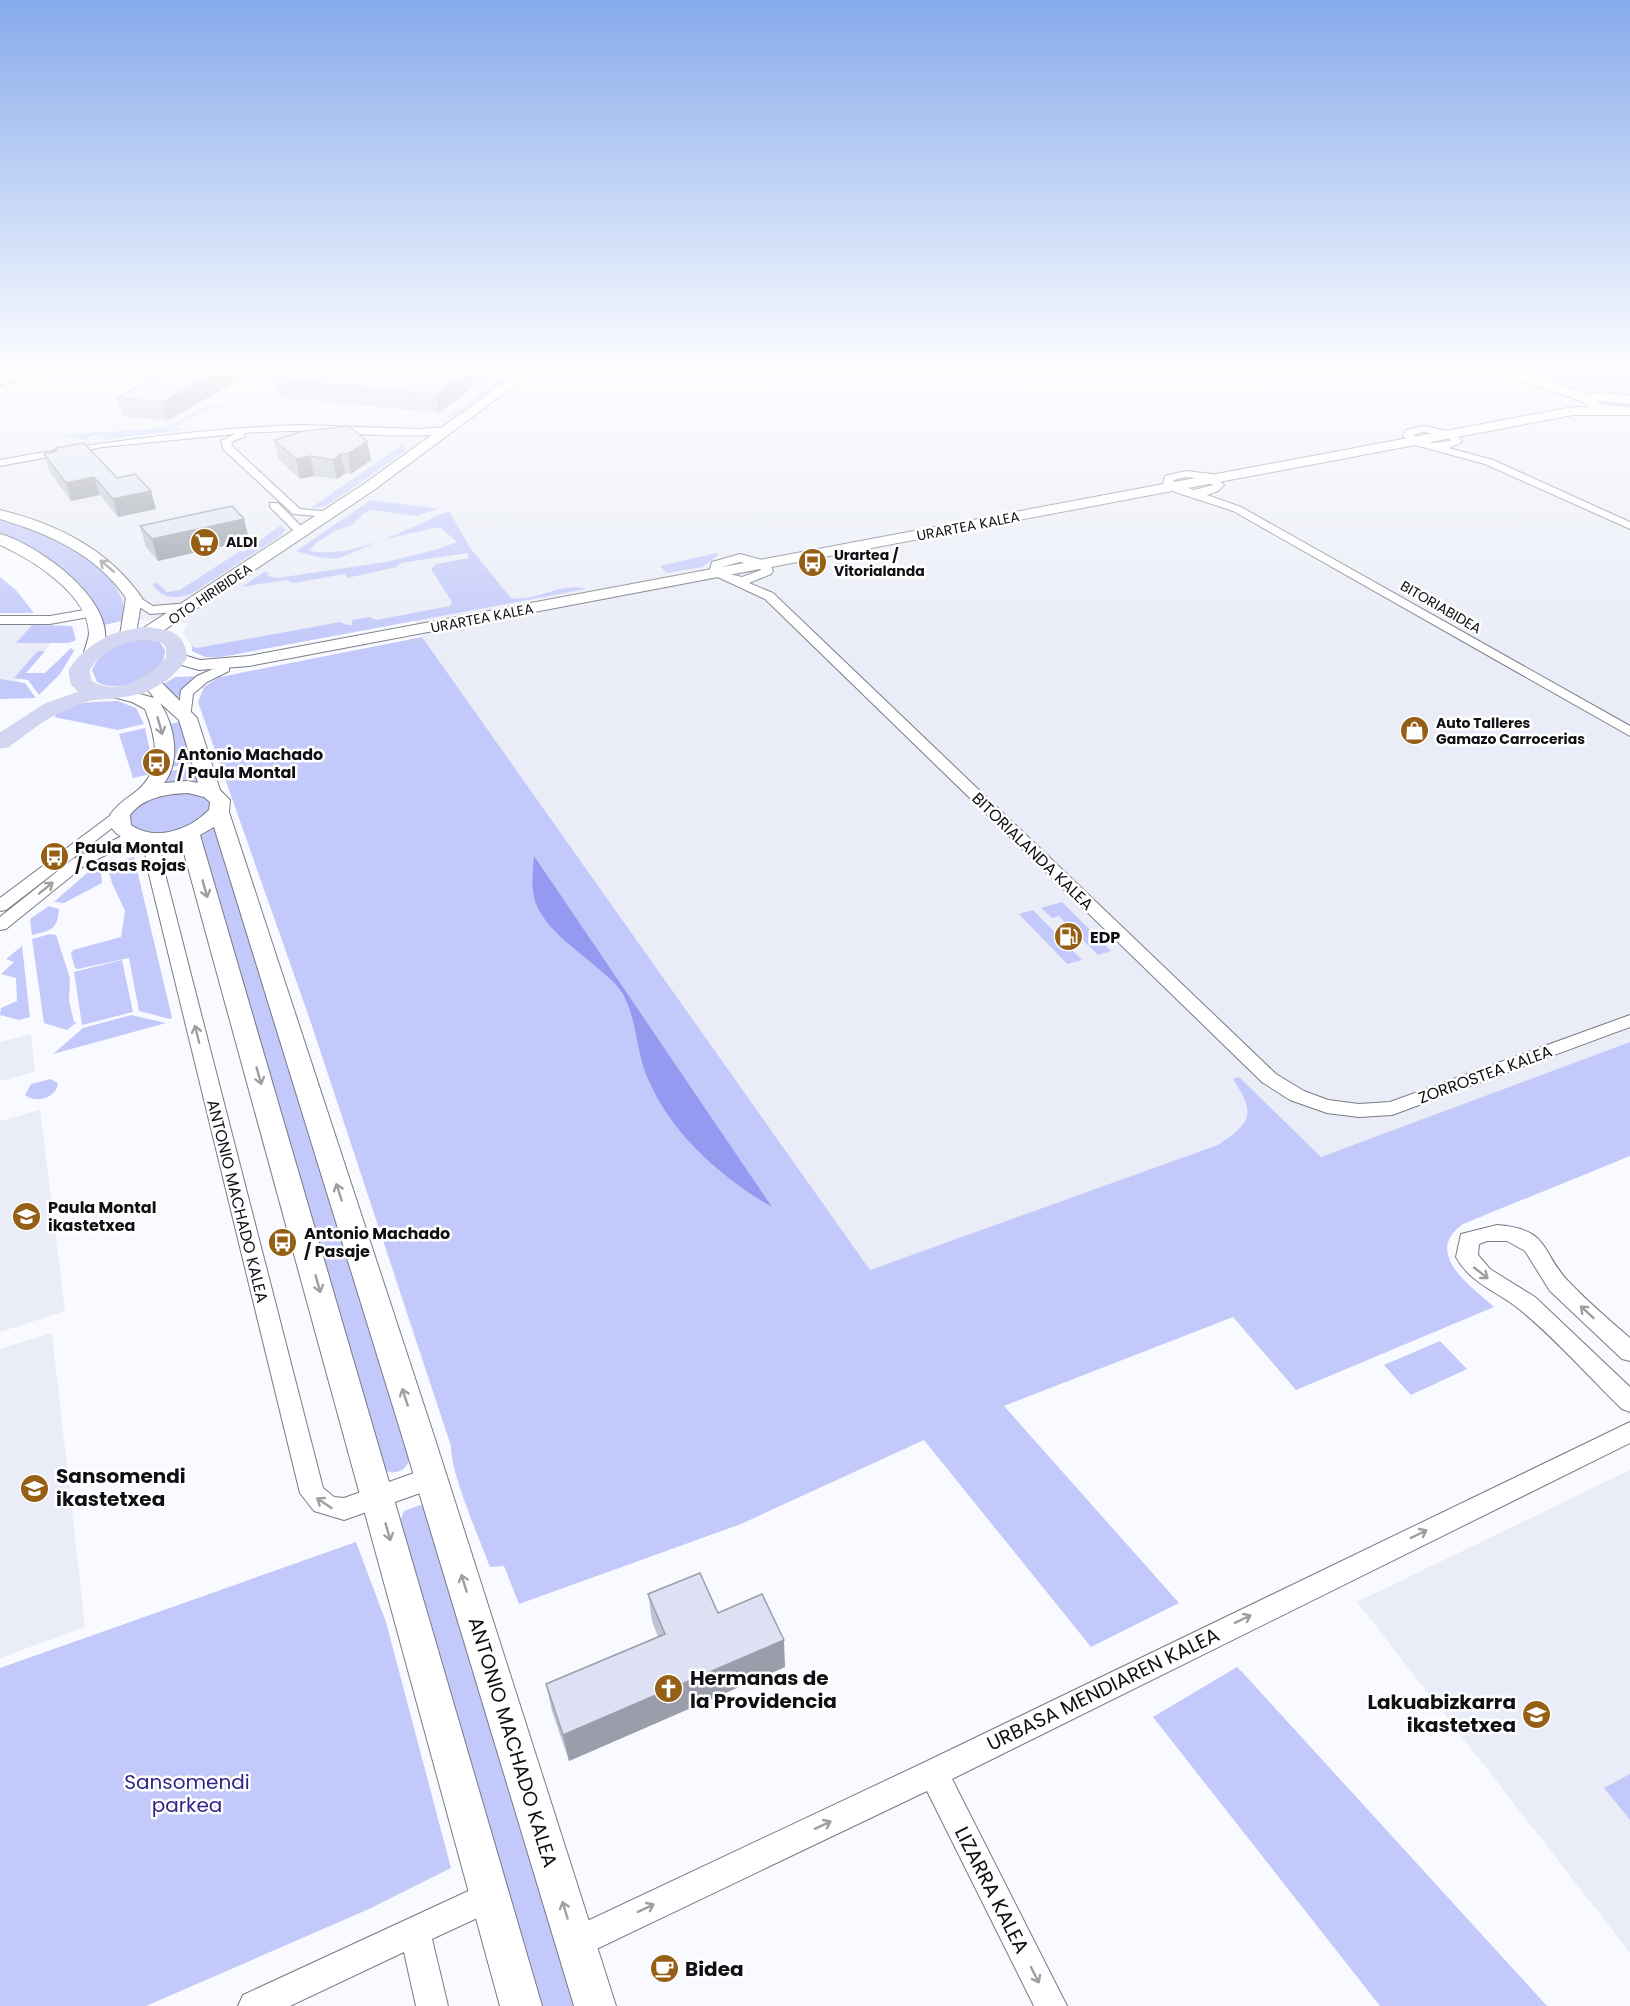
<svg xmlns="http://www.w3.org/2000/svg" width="1630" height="2006" font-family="Poppins,sans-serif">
<rect width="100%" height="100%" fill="#f9faff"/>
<path fill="#eaecf7" d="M49 365H66L0 389V382Z
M77 365H1477L1527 371 1630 394V1042L1321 1158 1284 1122 870 1270 422 637 414 616 197 648 192 646 183 633 187 623 111 618 0 527V391Z
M0 625H67L2 699H0Z
M31 1034 35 1072 0 1081V1042Z
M40 1110 65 1311 0 1332V1121Z
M52 1333 85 1627 0 1658V1349Z
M1630 1470V1953L1357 1602Z"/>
<path fill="#c3c9fa" d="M518 365H527L452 418H446Z
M1514 365H1630V394L1590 389Z
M214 406H227L204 410 173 427 183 430 101 440 106 435H92L86 440 62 435 165 428 201 409Z
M403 444 406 448 404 452 331 503 323 507 311 508Z
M371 500 438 509 416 516 372 510 364 513 352 525 335 531 316 543 309 551C356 559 405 529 449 511L471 549 511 598C537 602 561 581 586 589L221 657H205L192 651V646L197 648 340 622 347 625H352V620L370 617 376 620 450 606 452 602 431 569 436 564 469 558 467 553 401 563 397 567 347 578 345 574 293 583 286 580 242 587 264 572 270 573 267 576 277 578 386 562 438 549 457 542 441 528H434L382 540 337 559 317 557 296 551Z
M0 519C49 535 123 559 126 620L100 626 93 608 0 537Z
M281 525 285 530 282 535 191 594C174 599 163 599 152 584L157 583 167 592 180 590 240 551 244 552Z
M717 553 719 555 702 567 667 573 660 566Z
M0 577 16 590 34 613H0Z
M32 625 72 626 76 640 69 643H16Z
M422 637 870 1270 1218 1145C1252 1123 1256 1113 1233 1079L1239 1077 1321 1157 1630 1042V1156L1463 1224C1422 1253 1471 1286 1494 1307L1296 1390 1233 1317 1004 1406 1179 1603 1091 1647 924 1440 741 1524 519 1604 504 1566 490 1567C480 1540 450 1472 451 1446L309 1017 198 702 204 687 220 677Z
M138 639 159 641 165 650C166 677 118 695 97 682L92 670C101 650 118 644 138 639Z
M71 648 74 651 60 674 39 695 28 680 14 678 38 651H45L26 673H45Z
M201 676 184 689 177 699 162 685 175 677Z
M0 679 25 683 36 698 0 699Z
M118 701 136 708 144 724 118 730 54 717C66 700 100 702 118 701Z
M183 721 196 762 172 767 173 753 165 725Z
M145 728 153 765 147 775 133 778 119 734Z
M198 766 203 784H160L170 771Z
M178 790 204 795 210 802C209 834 146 842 127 821L128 813 147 798Z
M215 822 411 1452C409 1469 400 1475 383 1471L197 832Z
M134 857 172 1018 170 1019 139 1011 129 958 78 969 75 968 71 954 73 950 121 937 125 911 112 883 107 865Z
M95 866H100L102 883 64 903 54 902Z
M1062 902 1111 951 1098 955 1059 916 1052 918 1041 908Z
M49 906 59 909C57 931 51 930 32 935L30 919Z
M1033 910 1082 960 1067 964 1019 914Z
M50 934 56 935 70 978 69 1000 74 1022H77L67 1030 44 1023 32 939Z
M22 946 30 1017 19 1020 0 1015 1 1008 17 1001 16 978 1 974 14 962 6 959Z
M122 960 133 1012 82 1025 74 972Z
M131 1015 166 1023 53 1054 83 1028Z
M50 1079 58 1083C57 1098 36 1104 25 1095L31 1084Z
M1440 1341 1467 1369 1411 1395 1384 1365Z
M420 1505 427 1508 585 2006H537L399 1524 404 1511Z
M356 1542 386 1622 451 1868 369 1909 146 2006H0V1668Z
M1237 1667 1243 1673 1547 2006H1380L1153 1717Z
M1630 1774V1820L1604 1788Z"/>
<path fill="#949af0" d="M534 856 772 1207C717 1175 666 1129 644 1069 636 1043 636 1019 623 994 616 982 604 974 594 965 574 948 548 930 537 906 530 891 533 872 534 856Z"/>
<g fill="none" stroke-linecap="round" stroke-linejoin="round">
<defs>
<path id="street" d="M300 425 418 429 447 427 452 430C436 442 327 431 300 431 281 431 262 432 244 433V437L231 442 233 447 300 509 332 512V516L328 517 293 514 224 450 221 441 235 434 103 447 0 466V460C100 442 198 429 300 425Z
M1424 426 1456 433 1462 442 1449 448 1493 460 1630 522V529L1485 464 1415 445 1403 436 1406 430ZM1424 432 1449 437 1451 441 1432 443 1413 435Z
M1186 471 1212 474 1224 485 1218 491 1207 495 1241 507 1630 726V736L1233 511 1175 492 1163 484 1165 476ZM1186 477 1205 479 1213 485 1194 490 1173 483 1174 480Z
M270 503H278L305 530V534H297L270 507Z
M740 554 769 562 773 571 771 574 749 583 773 593 1276 1074 1304 1091 1328 1100 1359 1104 1390 1102 1630 1015V1027L1392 1115 1359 1117 1327 1113 1290 1100 1262 1082 765 599 709 573 712 562ZM740 562 760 566 761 570 742 577 721 572 722 567Z
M134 594 153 606 189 603 195 607 189 611 150 614 130 601V595Z
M90 609 94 610V616L50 624H0V616H50Z
M224 664 229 665V671L207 682 193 694 190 718H180L178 715 181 690 197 676Z
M120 810 125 812 128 815 125 818 6 910 0 911V898L115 812Z
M133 831 141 836 139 839 85 865 6 929 0 930V917L73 859Z
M162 833 170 838 161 849 162 862 323 1488 334 1497 344 1498 431 1467 440 1470 443 1478 440 1486 344 1520 314 1511 300 1493 146 862 145 848 156 835Z
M1497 1225C1551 1229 1540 1252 1569 1282 1588 1302 1609 1320 1630 1338V1361L1622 1359 1550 1291 1525 1251 1507 1241H1487L1479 1244 1478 1255 1490 1269 1535 1297 1630 1387V1412L1622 1409C1590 1378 1553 1336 1519 1309 1497 1291 1471 1284 1456 1257L1461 1234Z
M1630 1422V1443L952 1779 1067 2006H1034L927 1791 586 1954 575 1959 564 1954 559 1943 564 1932 923 1763Z
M490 1881 501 1885 505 1896 501 1907 432 1939 448 2006H416L404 1952 290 2006H238L243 1995Z"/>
<path id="secondary" d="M528 365H542L374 490 154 637H142L139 633 142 629 364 484Z
M1434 365H1472L1497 369 1557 383 1590 395 1600 392 1630 396V404L1597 401 1602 405 1630 407V415H1573L249 666 199 670 171 662 168 658 177 653 200 660 249 656 1573 407H1589L1582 401 1516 380 1440 369Z
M0 510C57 524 108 549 142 598L135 639H123L120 635 126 598C96 554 49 534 0 519Z
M0 534C38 544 130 609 99 656H87L84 652C86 646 88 640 89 634 89 594 31 559 0 545Z
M152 678 158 679 197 718 220 790 230 800 229 812 434 1436 616 2006H574L402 1436 214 827 200 835 542 2006H500L181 842C159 848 126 849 111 827L110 815C118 803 128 798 138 790 163 768 156 737 145 709L132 702 113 697 110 693 119 688 154 698 143 683ZM160 703 179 720 198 783 188 781 164 783C181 761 175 726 160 703ZM188 793 204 797 210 802 209 810C189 830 156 842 131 825L130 815C144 797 166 794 188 793Z"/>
<path id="primary" d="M148 627C172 631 183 632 187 658 163 692 136 698 98 699 88 699 73 707 63 711 43 719 25 735 8 747L0 748V733L45 704 79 692 71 684 69 670C89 641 114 630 148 627ZM148 639 160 641 166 646 167 657C149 678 116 698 91 681L89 670C103 649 124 641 148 639Z"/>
</defs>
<use href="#street" stroke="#797b86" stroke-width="2"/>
<use href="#secondary" stroke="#797b86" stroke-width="2"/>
<use href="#primary" stroke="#d4d4d5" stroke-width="1"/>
<use href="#street" fill="#fff" fill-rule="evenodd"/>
<use href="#secondary" fill="#fff" fill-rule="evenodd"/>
<use href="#primary" fill="#d3d6f3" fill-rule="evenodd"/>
<path stroke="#797a7f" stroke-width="2" stroke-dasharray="4.5 4.5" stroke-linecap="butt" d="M0 386 60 365"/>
</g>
<path fill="#bfc2d1" d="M167 365V421L122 416 117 398 153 378 152 373Z
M502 365 439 413 279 397 275 379Z
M274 440 367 441 371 460 351 474 345 473 337 479 314 476 300 479 278 459Z
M55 448 117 478 151 491 156 509 118 517 100 495 71 501 49 471 44 454 56 452Z
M244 519 249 540 158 561 146 547 140 526Z
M648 1594 718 1613 785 1667 569 1761 552 1711 546 1684 658 1637 652 1621Z"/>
<path fill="#9b9eaa" d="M230 365H265L167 421 162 402Z
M477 365H502L439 413 436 395Z
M367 441 371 460 351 474 348 454Z
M341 454 345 473 337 479 333 460Z
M310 456 314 476 300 479 296 459Z
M94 477 100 495 71 501 66 483Z
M151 491 156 509 118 517 113 499Z
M244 519 249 540 158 561 152 539Z
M784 1640 785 1667 569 1761 563 1735Z"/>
<path fill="#dee1f3" stroke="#9b9eaa" stroke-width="1.5" d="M167 365H230L162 402 117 398 162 374 152 373Z
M299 365H477L436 395 275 379Z
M349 426 367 441 348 454H341L333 460 310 456 296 459 274 440 303 431Z
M84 443 117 478 135 474 151 491 113 499 94 477 66 483 44 454 57 451 55 448Z
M232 506 244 519 152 539 140 526Z
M700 1573 718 1613 762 1594 784 1640 563 1735 546 1684 665 1634 648 1594Z"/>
<defs><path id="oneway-shaft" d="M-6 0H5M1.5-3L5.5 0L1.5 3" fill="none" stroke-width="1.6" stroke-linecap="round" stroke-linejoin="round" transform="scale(1.5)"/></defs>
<g stroke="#9f9fa1">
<use href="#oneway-shaft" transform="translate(107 566) rotate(-140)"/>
<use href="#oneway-shaft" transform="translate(160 726) rotate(74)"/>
<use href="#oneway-shaft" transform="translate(46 888) rotate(-39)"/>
<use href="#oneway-shaft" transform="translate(205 889) rotate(74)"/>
<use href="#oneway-shaft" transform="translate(197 1034) rotate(-104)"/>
<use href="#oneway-shaft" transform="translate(259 1076) rotate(74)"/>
<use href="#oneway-shaft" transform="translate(339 1192) rotate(-108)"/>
<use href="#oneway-shaft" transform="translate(1481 1273) rotate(38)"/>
<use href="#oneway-shaft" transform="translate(318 1284) rotate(74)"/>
<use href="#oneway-shaft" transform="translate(1587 1312) rotate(-137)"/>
<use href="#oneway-shaft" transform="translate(405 1397) rotate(-108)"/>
<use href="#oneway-shaft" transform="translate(324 1503) rotate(-146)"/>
<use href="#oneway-shaft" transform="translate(388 1532) rotate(74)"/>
<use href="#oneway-shaft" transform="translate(1419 1534) rotate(-26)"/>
<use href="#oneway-shaft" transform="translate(464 1583) rotate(-107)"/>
<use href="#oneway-shaft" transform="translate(1243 1619) rotate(-26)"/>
<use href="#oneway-shaft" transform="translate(823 1825) rotate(-25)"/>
<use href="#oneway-shaft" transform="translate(646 1908) rotate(-25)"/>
<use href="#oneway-shaft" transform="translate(565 1910) rotate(-107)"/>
<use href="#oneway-shaft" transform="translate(1035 1975) rotate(63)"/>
</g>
<linearGradient id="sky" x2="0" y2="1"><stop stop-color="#86aaeb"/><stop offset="0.57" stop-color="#fcfdff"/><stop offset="1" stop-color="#fcfdff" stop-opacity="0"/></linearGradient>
<rect width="1630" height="646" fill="url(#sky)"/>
<defs>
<symbol id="supermarket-disc" viewBox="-11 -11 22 22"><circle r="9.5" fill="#956015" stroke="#fff"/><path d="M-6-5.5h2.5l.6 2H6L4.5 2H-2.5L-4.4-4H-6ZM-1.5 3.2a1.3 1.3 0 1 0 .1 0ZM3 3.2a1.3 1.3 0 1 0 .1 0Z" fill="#fff"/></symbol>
<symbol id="bus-disc" viewBox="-11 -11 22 22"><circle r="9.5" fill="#956015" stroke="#fff"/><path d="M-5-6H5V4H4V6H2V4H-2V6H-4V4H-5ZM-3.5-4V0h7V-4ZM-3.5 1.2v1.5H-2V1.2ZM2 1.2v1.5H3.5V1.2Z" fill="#fff"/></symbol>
<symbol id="shop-disc" viewBox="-11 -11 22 22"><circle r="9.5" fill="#956015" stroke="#fff"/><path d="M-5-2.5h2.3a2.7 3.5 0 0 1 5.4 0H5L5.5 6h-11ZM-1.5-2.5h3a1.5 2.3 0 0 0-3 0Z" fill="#fff"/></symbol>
<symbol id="fuel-disc" viewBox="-11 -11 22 22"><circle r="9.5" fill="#956015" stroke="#fff"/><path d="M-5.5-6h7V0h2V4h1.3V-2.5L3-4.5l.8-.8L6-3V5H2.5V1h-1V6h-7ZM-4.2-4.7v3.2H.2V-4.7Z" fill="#fff"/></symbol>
<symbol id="school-disc" viewBox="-11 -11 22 22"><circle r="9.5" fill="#956015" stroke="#fff"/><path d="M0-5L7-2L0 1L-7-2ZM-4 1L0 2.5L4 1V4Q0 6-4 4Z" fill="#fff"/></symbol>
<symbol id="church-disc" viewBox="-11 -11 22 22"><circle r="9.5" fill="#956015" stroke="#fff"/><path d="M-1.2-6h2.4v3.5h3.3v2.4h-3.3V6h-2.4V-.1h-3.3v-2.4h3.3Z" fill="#fff"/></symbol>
<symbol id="cafe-disc" viewBox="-11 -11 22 22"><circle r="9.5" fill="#956015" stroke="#fff"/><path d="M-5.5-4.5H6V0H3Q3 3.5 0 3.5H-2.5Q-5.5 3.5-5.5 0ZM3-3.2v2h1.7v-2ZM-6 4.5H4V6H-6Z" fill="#fff"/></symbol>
</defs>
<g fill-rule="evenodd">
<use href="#supermarket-disc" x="188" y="526" width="33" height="33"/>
<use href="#bus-disc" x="796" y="546" width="33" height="33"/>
<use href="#shop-disc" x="1398" y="714" width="33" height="33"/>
<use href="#bus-disc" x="140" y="746" width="33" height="33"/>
<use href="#bus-disc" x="38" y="840" width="33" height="33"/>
<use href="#fuel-disc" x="1052" y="920" width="33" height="33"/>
<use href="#school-disc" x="10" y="1200" width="33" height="33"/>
<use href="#bus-disc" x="266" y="1226" width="33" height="33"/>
<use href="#school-disc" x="18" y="1472" width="33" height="33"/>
<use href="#church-disc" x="652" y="1672" width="33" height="33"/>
<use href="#school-disc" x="1520" y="1698" width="33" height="33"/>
<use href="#cafe-disc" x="648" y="1952" width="33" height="33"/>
</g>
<g text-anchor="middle" stroke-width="5" stroke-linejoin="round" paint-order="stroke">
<g font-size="14" fill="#0f0f14" stroke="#fff">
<text transform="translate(968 526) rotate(-11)" y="5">URARTEA KALEA</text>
<text transform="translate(210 594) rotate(-34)" y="5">OTO HIRIBIDEA</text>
<text transform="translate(1441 607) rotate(30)" y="5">BITORIABIDEA</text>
<text transform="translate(482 618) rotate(-11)" y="5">URARTEA KALEA</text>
</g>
<g font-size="14" font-weight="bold" fill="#0f0f14" stroke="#fff" text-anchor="start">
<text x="226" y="547">ALDI</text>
<text x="834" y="560">Urartea /<tspan x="834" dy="16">Vitorialanda</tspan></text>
<text x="1436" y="728">Auto Talleres<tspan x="1436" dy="16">Gamazo Carrocerias</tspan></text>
</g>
<g font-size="16" font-weight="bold" fill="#0f0f14" stroke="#fff" text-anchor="start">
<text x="177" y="760">Antonio Machado<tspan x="177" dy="18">/ Paula Montal</tspan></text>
<text x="75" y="853">Paula Montal<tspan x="75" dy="18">/ Casas Rojas</tspan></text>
<text x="1090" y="943">EDP</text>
<text x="48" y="1213">Paula Montal<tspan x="48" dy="18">ikastetxea</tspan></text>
<text x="304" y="1239">Antonio Machado<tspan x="304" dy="18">/ Pasaje</tspan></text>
</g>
<g font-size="16" fill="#0f0f14" stroke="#fff">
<text transform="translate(1033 851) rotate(44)" y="6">BITORIALANDA KALEA</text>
<text transform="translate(1485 1074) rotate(-20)" y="6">ZORROSTEA KALEA</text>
<text transform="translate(238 1201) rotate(76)" y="6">ANTONIO MACHADO KALEA</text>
</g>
<g font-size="20" font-weight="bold" fill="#0f0f14" stroke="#fff" text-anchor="start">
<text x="56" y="1483">Sansomendi<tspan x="56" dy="23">ikastetxea</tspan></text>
<text x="690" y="1685">Hermanas de<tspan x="690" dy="23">la Providencia</tspan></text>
<text x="1516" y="1709" text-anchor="end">Lakuabizkarra<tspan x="1516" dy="23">ikastetxea</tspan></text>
<text x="685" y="1976">Bidea</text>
</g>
<g font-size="20" fill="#0f0f14" stroke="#fff">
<text transform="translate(1103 1689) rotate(-26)" y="7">URBASA MENDIAREN KALEA</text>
<text transform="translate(513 1742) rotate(73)" y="7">ANTONIO MACHADO KALEA</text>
<text transform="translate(992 1890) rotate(63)" y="7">LIZARRA KALEA</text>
</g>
<g font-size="20" fill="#302587" stroke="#fff">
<text x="187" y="1789">Sansomendi<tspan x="187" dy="23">parkea</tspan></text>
</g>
</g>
</svg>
